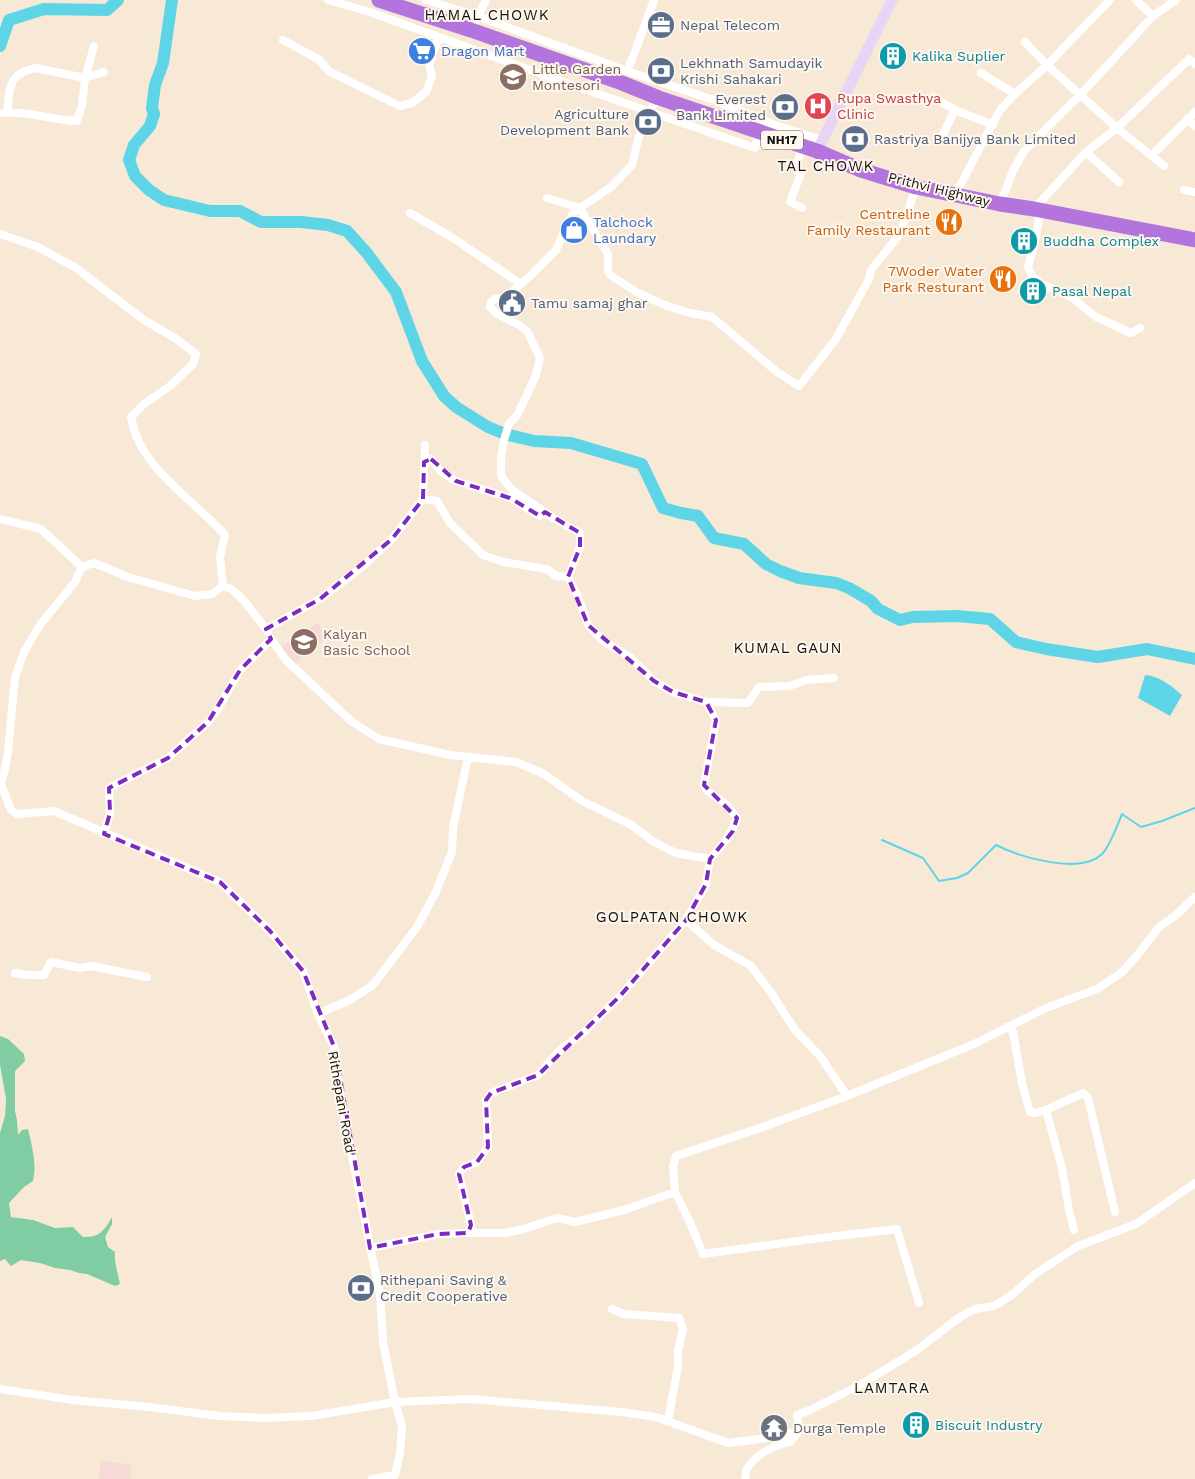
<svg xmlns="http://www.w3.org/2000/svg" width="1195" height="1479" font-family="'Work Sans',sans-serif">
<rect width="100%" height="100%" fill="#f7e9d6"/>
<path fill="#f5dad7" d="M318 623 327 638 293 664 280 647Z
M101 1460 132 1465 130 1479H99Z"/>
<path fill="#81cda3" d="M0 1036 8 1039 24 1054 25 1061 15 1071V1111L17 1120 18 1135 22 1130 28 1129C32 1146 37 1164 33 1181L24 1187 9 1203 11 1217 33 1220 55 1228 73 1227 83 1237C99 1238 104 1231 112 1217V1224L105 1237 108 1247 115 1252C114 1263 118 1273 120 1284L115 1286 87 1274 79 1273 70 1270 55 1268 40 1263 21 1260 11 1266 5 1259 0 1261V1133L5 1116 6 1099 0 1065Z"/>
<path fill="#5ed5e7" d="M1145 675C1160 676 1170 685 1182 695L1170 716 1138 698Z"/>
<g fill="none" stroke-linecap="round" stroke-linejoin="round">
<path stroke="#5ed5e7" stroke-width="2" d="M882 840 923 858 939 881 957 878 968 873 996 845C1020 857 1081 876 1103 853 1110 845 1118 824 1122 814L1141 827 1162 821 1195 808"/>
<path stroke="#5ed5e7" stroke-width="12" d="M172 0 163 63 155 85 152 108 154 114 150 126 134 145 129 160 135 176 149 190 164 200 210 211H240L261 222H301L328 225 347 231 366 252 396 292 422 361 444 396 456 407 488 427 505 434 534 441 571 443 642 464 663 508 681 513 698 516 714 538 744 544 766 564 780 571 799 578 836 583 849 588 871 601 878 609 900 620 913 617 957 616 990 619 1016 642 1046 649 1098 657 1147 649 1195 659
M0 46 9 20 44 9 107 10 118 0"/>
<path stroke="#fff" stroke-width="8" d="M328 0 370 12 558 80 755 148 759 132
M426 0 477 16 627 71 717 101 775 125 822 140
M1136 0 1153 16
M471 30 486 0
M283 40 318 59 330 72 400 106 412 103 426 92 432 76 429 64 439 37
M1025 42 1047 65 1117 128 1164 166
M627 71 636 49 654 0
M981 73 1015 94
M933 97 955 110 993 125
M7 112C10 88 8 73 36 68L85 78 94 46
M0 113C26 110 51 120 77 121L82 105 85 78 104 72
M1187 119 1195 126
M939 142 955 110
M1086 152 1119 182
M1152 155 1195 112
M1184 190 1195 192
M955 195 1000 110 1015 94 1047 65 1110 0
M547 198 580 208 608 254V271L610 275 638 293 667 306 690 313 712 317 777 372 799 386 836 339 869 279 871 270 900 234 916 187
M1000 204 1013 171 1024 151 1081 94 1153 16 1176 0
M802 208 790 202 801 173 796 170 802 147
M1034 209 1086 152 1117 128 1189 59 1195 64
M1040 211 1036 238 1028 267 1032 276 1042 284 1071 297 1096 317 1131 333 1140 328
M410 213 453 238 521 284
M0 234 38 247 76 268 144 320 175 338 196 354 193 364 170 386 144 404 131 417C139 468 193 499 225 535L220 557 223 586
M425 445 423 499 437 501 450 523 483 555 503 562 547 569 556 576 568 577 578 596 588 625 602 640 631 658 654 681 673 692 706 702 748 703 759 687 789 686 807 680 834 678
M424 462 431 459 441 472 456 481 510 498 540 516 545 512 553 518 580 533V547L568 577
M545 512 512 490 501 476V459L504 440 509 424 518 414 536 375 540 358 527 331 519 325 497 314 490 307 491 302 495 299 505 298 530 276 556 250 573 213 611 187 632 165 638 140 646 115 659 98
M0 519 41 529 82 567
M268 632 266 629 320 599 363 566 392 539 423 499
M706 702 716 720 704 785 707 791 726 804 737 818C732 834 722 847 710 859
M0 782 11 810 17 814 54 811 220 882 270 931 303 971 318 1014 335 1049 340 1096 380 1295 383 1342 395 1402 402 1426 400 1453 395 1475 372 1479
M1 782 4 774 8 752 15 677 24 652 40 625 75 582 82 567 94 563 128 577 195 596 212 594 223 586 232 589 245 602 266 629
M104 834 110 813 109 788 168 758 208 722 218 709 240 670 271 639 286 660 351 721 379 739 450 755 516 762 544 774 582 801 630 824 654 842 676 853 710 859 706 884 686 920 620 996 585 1031 559 1051 538 1075 491 1093 486 1100 488 1147 477 1162 464 1167 459 1174 471 1225 468 1233 438 1234 370 1248
M686 920 714 945 751 966 772 994 795 1030 820 1056 847 1096
M15 973 28 975H44L51 962 80 968 91 966 147 977
M318 1014 350 1000 373 985 417 927 435 894 452 852 453 828 468 757
M1007 1027 1013 1032 1022 1083 1030 1112 1035 1113 1046 1110 1062 1168 1069 1210 1074 1230
M1046 1110 1083 1093 1088 1098 1115 1212
M675 1192 689 1220 703 1254 820 1238 897 1229 919 1303
M468 1233H505L524 1229 557 1218 575 1222 624 1210 675 1192 673 1166 676 1156 763 1127 847 1096 974 1044 1046 1008 1097 989 1121 973 1136 957 1159 927 1175 916 1195 897
M612 1309 624 1314 679 1318 683 1329 678 1351V1366L668 1421
M0 1389 73 1400 149 1407 220 1416 265 1418 311 1416 395 1402 470 1399 622 1412 656 1417 728 1443 775 1437 799 1431 797 1415 810 1410 860 1385 917 1350 960 1317 975 1309 994 1306 1013 1294 1035 1274 1078 1246 1136 1224 1195 1183
M745 1479C746 1476 746 1473 746 1471 752 1456 776 1444 790 1442L799 1431"/>
<path stroke="#e8d5f5" stroke-width="11" d="M817 151 892 0"/>
<path stroke="#b474dd" stroke-width="15" d="M379 0 471 30 622 83 659 98 817 151 861 170 916 187 1000 204 1034 209 1195 240"/>
</g>
<path fill="none" stroke="#7b2cbf" stroke-width="4" stroke-dasharray="10 6" stroke-linejoin="round" d="M431 459 456 481 510 498 540 516 545 512 580 533V547L568 577 588 625 654 681 673 692 706 702 716 720 704 785 737 818 733 831 710 859 706 884 686 920 620 996 538 1075 491 1093 486 1100 488 1147 477 1162 464 1167 459 1174 471 1225 468 1233 438 1234 370 1248 335 1049 303 971 270 931 220 882 104 834 110 813 109 788 168 758 208 722 240 670 271 639 266 629 320 599 392 539 423 499 424 462Z"/>
<defs>
<symbol id="office-disc" viewBox="-11 -11 22 22"><circle r="9.5" fill="#5c6f8a" stroke="#fdf7f0"/><path d="M-6-3h4V-5.5h4V-3h4V5H-6ZM-1-4.5V-3h2v-1.5ZM-6 0V1H6V0Z" fill="#fff"/></symbol>
<symbol id="supermarket-disc" viewBox="-11 -11 22 22"><circle r="9.5" fill="#3f7fe0" stroke="#fdf7f0"/><path d="M-6-5.5h2.5l.6 2H6L4.5 2H-2.5L-4.4-4H-6ZM-1.5 3.2a1.3 1.3 0 1 0 .1 0ZM3 3.2a1.3 1.3 0 1 0 .1 0Z" fill="#fff"/></symbol>
<symbol id="building-disc" viewBox="-11 -11 22 22"><circle r="9.5" fill="#0f9aa8" stroke="#fdf7f0"/><path d="M-4-6H4V6H1V3H-1V6H-4ZM-2.5-4.3h1.7v1.8h-1.7ZM.8-4.3h1.7v1.8H.8ZM-2.5-1h1.7V.8h-1.7ZM.8-1h1.7V.8H.8Z" fill="#fff"/></symbol>
<symbol id="bank-disc" viewBox="-11 -11 22 22"><circle r="9.5" fill="#5c6f8a" stroke="#fdf7f0"/><path d="M-6-4H6V4H-6ZM0-2.3a2.3 2.3 0 1 0 0 4.6a2.3 2.3 0 1 0 0-4.6Z" fill="#fff"/></symbol>
<symbol id="school-disc" viewBox="-11 -11 22 22"><circle r="9.5" fill="#8d6e63" stroke="#fdf7f0"/><path d="M0-5L7-2L0 1L-7-2ZM-4 1L0 2.5L4 1V4Q0 6-4 4Z" fill="#fff"/></symbol>
<symbol id="hospital-disc" viewBox="-11 -11 22 22"><circle r="9.5" fill="#e0444e" stroke="#fdf7f0"/><path d="M-5-5h3v3.5h4V-5h3V5h-3V1.5h-4V5h-3Z" fill="#fff"/></symbol>
<symbol id="restaurant-disc" viewBox="-11 -11 22 22"><circle r="9.5" fill="#e8710a" stroke="#fdf7f0"/><path d="M-5-6h1v4h1v-4h1v4h1v-4h1v5L-1.5 .5V6h-2V.5L-5-1ZM5-6V6H3V1.5H1.5Q1.5-4 5-6Z" fill="#fff"/></symbol>
<symbol id="shop-disc" viewBox="-11 -11 22 22"><circle r="9.5" fill="#3f7fe0" stroke="#fdf7f0"/><path d="M-5-2.5h2.3a2.7 3.5 0 0 1 5.4 0H5L5.5 6h-11ZM-1.5-2.5h3a1.5 2.3 0 0 0-3 0Z" fill="#fff"/></symbol>
<symbol id="civic-disc" viewBox="-11 -11 22 22"><circle r="9.5" fill="#5c6f8a" stroke="#fdf7f0"/><path d="M-.6-6.5H3V-4.5H.6V-3L4-1V1h2V6H-6V1h2V-1L-.6-3ZM-1.2 2.5V6h2.4V2.5Z" fill="#fff"/></symbol>
<symbol id="temple-disc" viewBox="-11 -11 22 22"><circle r="9.5" fill="#6b7280" stroke="#fdf7f0"/><path d="M0-6L5-2H3V0L6.5 2.5H4V6H1.5V3h-3V6H-4V2.5H-6.5L-3 0V-2H-5Z" fill="#fff"/></symbol>
</defs>
<g fill-rule="evenodd">
<use href="#office-disc" x="645" y="9" width="32" height="32"/>
<use href="#supermarket-disc" x="406" y="35" width="32" height="32"/>
<use href="#building-disc" x="877" y="40" width="32" height="32"/>
<use href="#bank-disc" x="645" y="55" width="32" height="32"/>
<use href="#school-disc" x="497" y="61" width="32" height="32"/>
<use href="#hospital-disc" x="802" y="90" width="32" height="32"/>
<use href="#bank-disc" x="769" y="91" width="32" height="32"/>
<use href="#bank-disc" x="632" y="106" width="32" height="32"/>
<use href="#bank-disc" x="839" y="123" width="32" height="32"/>
<use href="#restaurant-disc" x="933" y="206" width="32" height="32"/>
<use href="#shop-disc" x="558" y="214" width="32" height="32"/>
<use href="#building-disc" x="1008" y="225" width="32" height="32"/>
<use href="#restaurant-disc" x="987" y="263" width="32" height="32"/>
<use href="#building-disc" x="1017" y="275" width="32" height="32"/>
<use href="#civic-disc" x="496" y="287" width="32" height="32"/>
<use href="#school-disc" x="288" y="626" width="32" height="32"/>
<use href="#bank-disc" x="345" y="1272" width="32" height="32"/>
<use href="#building-disc" x="900" y="1409" width="32" height="32"/>
<use href="#temple-disc" x="758" y="1412" width="32" height="32"/>
</g>
<g text-anchor="middle" stroke-width="4" stroke-linejoin="round" paint-order="stroke">
<rect fill="#fdf7f0" stroke="#5b5750" stroke-width="1" x="761" y="130.5" width="42" height="19" rx="4"/>
<g font-size="12" font-weight="bold" fill="#16120b">
<text x="782" y="144">NH17</text>
</g>
<g font-size="14" fill="#4e5e75" stroke="#fdf7f0" text-anchor="start">
<text x="680" y="30">Nepal Telecom</text>
<text x="680" y="68">Lekhnath Samudayik<tspan x="680" dy="16">Krishi Sahakari</tspan></text>
<text x="766" y="104" text-anchor="end">Everest<tspan x="766" dy="16">Bank Limited</tspan></text>
<text x="629" y="119" text-anchor="end">Agriculture<tspan x="629" dy="16">Development Bank</tspan></text>
<text x="874" y="144">Rastriya Banijya Bank Limited</text>
<text x="531" y="308">Tamu samaj ghar</text>
<text x="380" y="1285">Rithepani Saving &amp;<tspan x="380" dy="16">Credit Cooperative</tspan></text>
</g>
<g font-size="14" fill="#366cbe" stroke="#fdf7f0" text-anchor="start">
<text x="441" y="56">Dragon Mart</text>
<text x="593" y="227">Talchock<tspan x="593" dy="16">Laundary</tspan></text>
</g>
<g font-size="14" fill="#0d838f" stroke="#fdf7f0" text-anchor="start">
<text x="912" y="61">Kalika Suplier</text>
<text x="1043" y="246">Buddha Complex</text>
<text x="1052" y="296">Pasal Nepal</text>
<text x="935" y="1430">Biscuit Industry</text>
</g>
<g font-size="14" fill="#785e54" stroke="#fdf7f0" text-anchor="start">
<text x="532" y="74">Little Garden<tspan x="532" dy="16">Montesori</tspan></text>
<text x="323" y="639">Kalyan<tspan x="323" dy="16">Basic School</tspan></text>
</g>
<g font-size="14" fill="#be3a42" stroke="#fdf7f0" text-anchor="start">
<text x="837" y="103">Rupa Swasthya<tspan x="837" dy="16">Clinic</tspan></text>
</g>
<g font-size="14" fill="#16120b" stroke="#fdf7f0">
<text transform="translate(939 189) rotate(14)" y="5">Prithvi Highway</text>
<text transform="translate(342 1102) rotate(80)" y="5">Rithepani Road</text>
</g>
<g font-size="14" fill="#c56008" stroke="#fdf7f0" text-anchor="end">
<text x="930" y="219">Centreline<tspan x="930" dy="16">Family Restaurant</tspan></text>
<text x="984" y="276">7Woder Water<tspan x="984" dy="16">Park Resturant</tspan></text>
</g>
<g font-size="14" fill="#5b616d" stroke="#fdf7f0" text-anchor="start">
<text x="793" y="1433">Durga Temple</text>
</g>
<g font-size="15" letter-spacing="1" fill="#16120b" stroke="#fdf7f0">
<text x="487" y="20">HAMAL CHOWK</text>
<text x="826" y="171">TAL CHOWK</text>
<text x="788" y="653">KUMAL GAUN</text>
<text x="672" y="922">GOLPATAN CHOWK</text>
<text x="892" y="1393">LAMTARA</text>
</g>
</g>
</svg>
